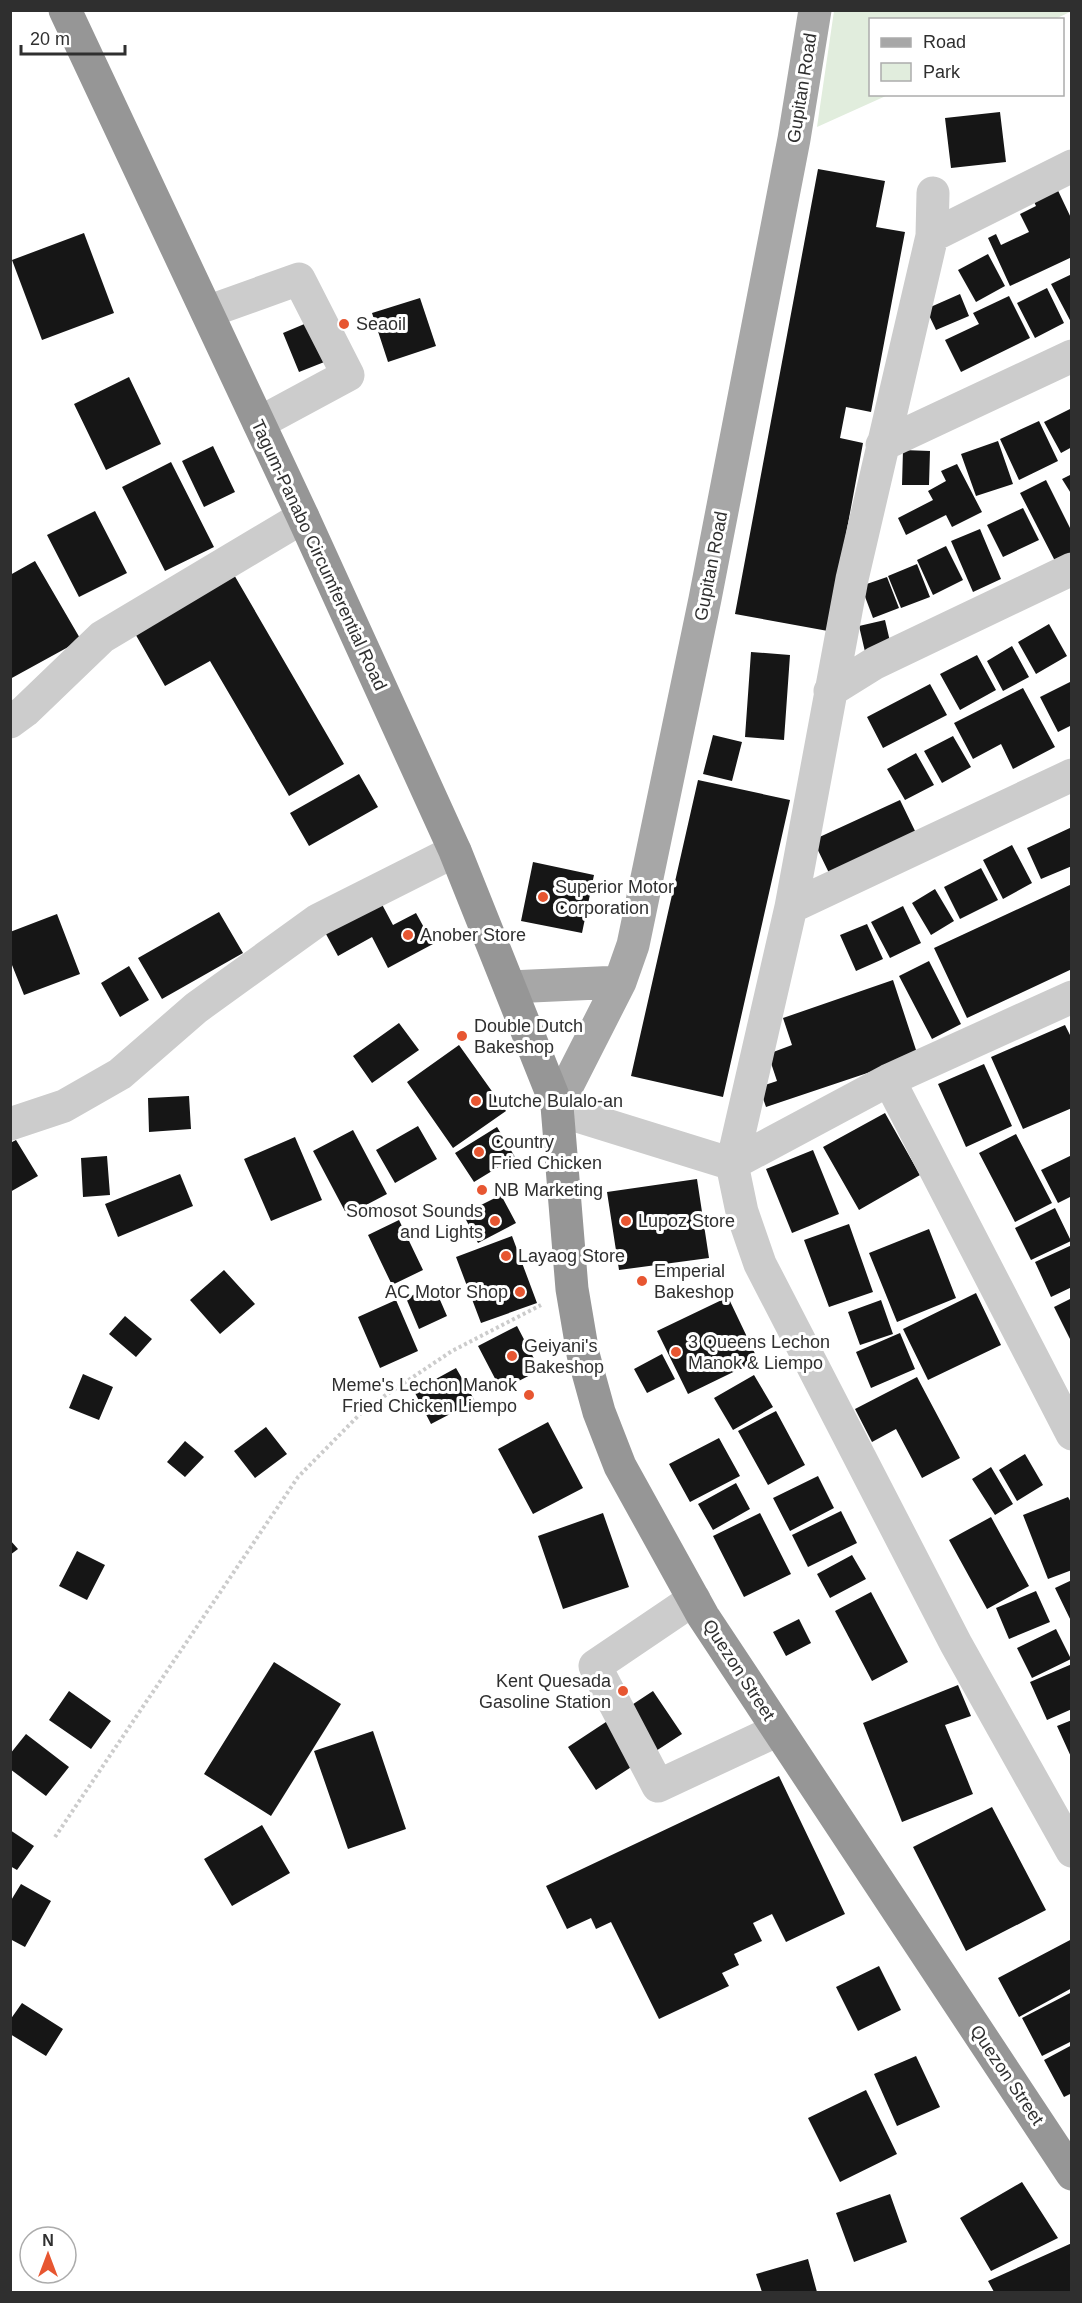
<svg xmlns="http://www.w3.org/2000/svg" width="1082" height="2303" font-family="Arial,sans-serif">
<rect width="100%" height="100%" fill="#fff"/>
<path fill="#e1eddd" d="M834 11 1071 10 1072 11 1053 20H870V94L888 95 817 127Z"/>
<path fill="#161616" d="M1000 112 1006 162 951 168 945 118Z
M818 169 885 181 876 227 905 232 871 412 846 407 840 438 863 443 828 631 735 614Z
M1053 180 1072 220V257L1010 286 988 238 996 234 1001 245 1029 232 1020 214 1036 206 1029 191Z
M84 233 114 313 42 340 12 260Z
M988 254 1005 286 976 302 958 270Z
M1072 274V324L1051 284Z
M1047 288 1064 323 1035 338 1017 303Z
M960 294 969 316 936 330 926 309Z
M1009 296 1030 338 961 372 945 340 979 324 973 313Z
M420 298 436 346 388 362 372 313Z
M321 317 337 357 299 372 283 333Z
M129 377 161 444 106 470 74 404Z
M1072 408V447L1061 453 1044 422Z
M1039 421 1058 461 1019 480 1000 439Z
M998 441 1013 484 976 496 961 454Z
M213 446 235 492 204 507 182 461Z
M903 450 930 451 929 485H902Z
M171 462 214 547 165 571 122 487Z
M957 464 982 512 952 527 946 515 906 535 898 518 933 500 928 491 946 481 941 471Z
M1072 474V495L1062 479Z
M1046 480 1072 532V553L1055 561 1020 493Z
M1023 508 1039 540 1003 557 987 525Z
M95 511 127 573 79 597 47 535Z
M980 529 1001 579 973 592 951 541Z
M946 546 963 580 933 595 917 560Z
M35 561 81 640 10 679V575Z
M917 564 930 597 901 608 888 576Z
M233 573 344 764 289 796 210 661 165 686 133 630Z
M887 577 899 608 873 618 861 586Z
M885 620 892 650 866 656 859 626Z
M1049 624 1067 656 1036 674 1018 642Z
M1012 646 1029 677 1003 691 987 661Z
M751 652 790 655 784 740 745 737Z
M977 655 996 690 960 710 940 674Z
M1072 681V725L1058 732 1040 697Z
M930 684 947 715 883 748 867 717Z
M1023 688 1055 747 1013 769 1001 744 973 759 954 723Z
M713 735 742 742 732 781 703 774Z
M953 736 971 767 942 783 924 751Z
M916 753 934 785 905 800 887 769Z
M359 774 378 807 309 846 290 813Z
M698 780 790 800 723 1097 631 1076Z
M900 800 916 833 829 873 813 840Z
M1072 827V866L1041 879 1027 848Z
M1012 845 1032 883 1003 899 983 860Z
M533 862 594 875 582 933 521 921Z
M981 868 998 900 960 919 944 887Z
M1072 884V969L967 1018 934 948Z
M935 889 954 921 931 935 912 903Z
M377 895 393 925 416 913 433 944 388 968 372 937 338 956 321 925Z
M903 906 921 943 890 958 871 922Z
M219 912 243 953 162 999 138 958Z
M57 914 80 974 24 995 10 960V932Z
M867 924 883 959 856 971 840 935Z
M929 961 961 1024 932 1039 899 976Z
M129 966 149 1000 120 1017 101 983Z
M893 980 918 1056 766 1107 759 1087 777 1081 768 1054 792 1045 783 1018Z
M399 1023 419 1050 372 1083 353 1056Z
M1065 1025 1072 1039V1108L1023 1129 991 1057Z
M459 1045 506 1111 453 1148 407 1082Z
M984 1064 1012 1126 966 1147 938 1084Z
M189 1096 191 1129 149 1132 148 1098Z
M885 1113 920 1175 859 1210 823 1147Z
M418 1126 437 1159 395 1183 376 1150Z
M497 1127 515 1157 474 1182 455 1153Z
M353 1130 387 1194 347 1215 313 1151Z
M1016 1134 1052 1203 1015 1222 979 1153Z
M295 1137 322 1200 271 1221 244 1159Z
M16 1140 38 1176 10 1192V1143Z
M813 1150 839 1214 792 1233 766 1169Z
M1072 1155V1196L1058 1203 1041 1170Z
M107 1156 110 1195 83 1197 81 1158Z
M180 1174 193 1206 118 1237 105 1204Z
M697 1179 709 1258 619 1270 607 1192Z
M501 1195 516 1223 478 1243 463 1214Z
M1055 1208 1071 1241 1031 1260 1015 1228Z
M399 1220 423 1270 392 1285 368 1235Z
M849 1224 873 1292 829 1307 804 1240Z
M929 1229 956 1298 897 1322 869 1253Z
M512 1236 537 1303 481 1323 456 1257Z
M1072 1245V1287L1051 1297 1035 1262Z
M224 1270 255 1304 220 1334 190 1300Z
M434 1286 447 1316 419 1329 406 1298Z
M976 1293 1001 1345 928 1380 903 1329Z
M728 1297 758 1360 688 1394 657 1331Z
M1072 1298V1343L1054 1307Z
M396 1300 418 1351 380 1368 358 1317Z
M881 1300 893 1334 860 1345 848 1312Z
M125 1316 152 1339 136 1357 109 1334Z
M517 1326 540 1370 501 1390 478 1346Z
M900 1333 915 1369 871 1388 856 1352Z
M662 1354 675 1379 647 1393 634 1369Z
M456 1368 475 1401 431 1424 414 1391Z
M83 1374 113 1387 99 1420 69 1408Z
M754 1375 773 1407 733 1430 714 1398Z
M917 1377 960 1458 922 1478 896 1429 872 1442 855 1409Z
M776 1411 805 1465 768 1485 738 1431Z
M548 1422 583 1488 533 1514 498 1449Z
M266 1427 287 1454 255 1478 234 1451Z
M719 1438 740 1476 690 1502 669 1464Z
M185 1441 204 1457 185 1477 167 1462Z
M1025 1454 1043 1485 1017 1501 999 1470Z
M991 1467 1013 1504 995 1515 972 1479Z
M818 1476 834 1508 790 1531 773 1498Z
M736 1483 750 1509 713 1530 698 1504Z
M1068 1497 1072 1504V1570L1048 1579 1023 1515Z
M841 1511 857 1543 808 1567 792 1535Z
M603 1513 629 1587 563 1609 538 1536Z
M760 1513 791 1574 744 1597 713 1536Z
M991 1517 1029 1586 987 1609 949 1540Z
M10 1540 18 1549 10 1555Z
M77 1551 105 1565 87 1600 59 1586Z
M852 1555 866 1579 830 1598 817 1574Z
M1072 1580V1623L1055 1588Z
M1036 1591 1050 1622 1009 1639 996 1608Z
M871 1592 908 1662 872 1681 835 1611Z
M799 1619 811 1643 786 1656 773 1632Z
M1056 1629 1071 1659 1032 1678 1017 1648Z
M274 1662 341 1704 271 1816 204 1774Z
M1072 1664V1709L1047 1720 1030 1682Z
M958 1685 971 1716 945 1725 973 1794 902 1822 863 1723Z
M69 1691 111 1721 91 1749 49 1720Z
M653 1691 682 1734 596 1790 568 1747Z
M1072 1720V1759L1057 1726Z
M373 1731 406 1829 348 1849 314 1751Z
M26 1734 69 1767 46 1796 10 1769V1754Z
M779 1776 845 1914 786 1942 772 1914 753 1923 762 1941 734 1954 739 1965 722 1973 729 1986 659 2019 611 1922 596 1929 591 1918 567 1929 546 1886Z
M992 1807 1046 1910 966 1951 913 1847Z
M262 1825 290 1873 232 1906 204 1859Z
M10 1830 34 1846 17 1870 10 1866Z
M21 1884 51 1901 25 1947 10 1939V1902Z
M1072 1939V1988L1019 2017 998 1978Z
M879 1966 901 2010 858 2031 836 1987Z
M1072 1992V2041L1042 2056 1022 2018Z
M22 2003 63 2029 46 2056 10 2034V2020Z
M1072 2045V2093L1064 2097 1044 2060Z
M916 2056 940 2107 897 2126 874 2074Z
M866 2090 897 2154 840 2182 808 2118Z
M1022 2182 1058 2238 991 2271 960 2218Z
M890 2194 907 2242 854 2262 836 2213Z
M1072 2243V2292H994L988 2281Z
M808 2259 817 2292H762L756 2274Z"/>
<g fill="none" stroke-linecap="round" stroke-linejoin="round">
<path stroke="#ccc" stroke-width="4" stroke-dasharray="3 3" stroke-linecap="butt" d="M55 1837 298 1477 365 1409 452 1351 541 1305"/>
<path stroke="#ccc" stroke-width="33" d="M933 193 932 236 852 579 791 907 732 1164 742 1212 760 1264 956 1644 1072 1851
M932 236 1072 166
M207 312 299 279 348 375 259 423
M882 445 1072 356
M830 691 875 663 1072 569
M10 722 25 711 102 637 303 517
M791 907 1072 775
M889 1080 1072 1434
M558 1110 732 1164 889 1080 1072 997
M10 1124 64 1106 120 1074 196 1008 318 920 455 851
M694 1599 595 1666 658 1786 778 1730"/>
<path stroke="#a7a7a7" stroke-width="33" d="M510 987 620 982
M557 1106 620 982 633 945 705 599 794 139 815 10"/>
<path stroke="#969696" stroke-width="33" d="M65 10 303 517 455 851 557 1106 572 1289 583 1354 599 1412 620 1466 703 1616 1072 2174"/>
</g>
<g fill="#e75631" stroke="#fff" stroke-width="2">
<circle cx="344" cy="324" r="6"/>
<circle cx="543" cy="897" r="6"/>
<circle cx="408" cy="935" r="6"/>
<circle cx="462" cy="1036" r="6"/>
<circle cx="476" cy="1101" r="6"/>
<circle cx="479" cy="1152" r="6"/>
<circle cx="482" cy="1190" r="6"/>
<circle cx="495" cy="1221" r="6"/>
<circle cx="626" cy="1221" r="6"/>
<circle cx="506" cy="1256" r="6"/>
<circle cx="642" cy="1281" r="6"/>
<circle cx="520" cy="1292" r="6"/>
<circle cx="676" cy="1352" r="6"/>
<circle cx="512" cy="1356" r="6"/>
<circle cx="529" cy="1395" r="6"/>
<circle cx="623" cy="1691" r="6"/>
</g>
<g text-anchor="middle" stroke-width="6" stroke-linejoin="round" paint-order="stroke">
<g font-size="18" fill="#2f2f2f" stroke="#fff">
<text transform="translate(802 88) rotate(-81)" y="6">Gupitan Road</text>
<text transform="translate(319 555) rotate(65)" y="6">Tagum-Panabo Circumferential Road</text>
<text transform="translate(711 566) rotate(-79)" y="6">Gupitan Road</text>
<text transform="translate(739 1670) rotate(57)" y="6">Quezon Street</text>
<text transform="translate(1007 2075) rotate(56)" y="6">Quezon Street</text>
</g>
<g font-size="18" fill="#2f2f2f" stroke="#fff" text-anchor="start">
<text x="356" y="330">Seaoil</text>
<text x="555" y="893">Superior Motor<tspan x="555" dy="21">Corporation</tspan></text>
<text x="420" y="941">Anober Store</text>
<text x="474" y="1032">Double Dutch<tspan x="474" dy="21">Bakeshop</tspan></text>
<text x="488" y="1107">Lutche Bulalo-an</text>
<text x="491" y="1148">Country<tspan x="491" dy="21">Fried Chicken</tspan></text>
<text x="494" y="1196">NB Marketing</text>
<text x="483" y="1217" text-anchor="end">Somosot Sounds<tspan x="483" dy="21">and Lights</tspan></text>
<text x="638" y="1227">Lupoz Store</text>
<text x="518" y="1262">Layaog Store</text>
<text x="654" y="1277">Emperial<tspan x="654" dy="21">Bakeshop</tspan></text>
<text x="508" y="1298" text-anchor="end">AC Motor Shop</text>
<text x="688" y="1348">3 Queens Lechon<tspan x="688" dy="21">Manok &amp; Liempo</tspan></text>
<text x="524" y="1352">Geiyani's<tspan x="524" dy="21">Bakeshop</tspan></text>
<text x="517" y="1391" text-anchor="end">Meme's Lechon Manok<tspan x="517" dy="21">Fried Chicken Liempo</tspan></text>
<text x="611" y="1687" text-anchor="end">Kent Quesada<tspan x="611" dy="21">Gasoline Station</tspan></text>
</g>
</g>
<rect width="1082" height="2303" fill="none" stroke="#2f2f2f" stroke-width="24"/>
<rect x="869" y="18" width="195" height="78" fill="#ffffff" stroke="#acacac" stroke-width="1.5"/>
<rect x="881" y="38" width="30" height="9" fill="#a7a7a7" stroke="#acacac" stroke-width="1.5"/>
<text x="923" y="48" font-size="18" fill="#2f2f2f">Road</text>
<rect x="881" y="63" width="30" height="18" fill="#e1eddd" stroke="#acacac" stroke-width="1.5"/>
<text x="923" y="78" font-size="18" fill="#2f2f2f">Park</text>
<g transform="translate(48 2255)"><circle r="28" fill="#ffffff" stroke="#acacac" stroke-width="1.5"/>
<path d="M0-4.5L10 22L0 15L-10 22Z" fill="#e75631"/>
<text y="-9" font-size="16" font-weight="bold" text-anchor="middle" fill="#2f2f2f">N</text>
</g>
<path d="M21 45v9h104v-9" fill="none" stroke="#2f2f2f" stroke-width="3"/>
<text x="30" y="45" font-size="18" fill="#2f2f2f" stroke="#ffffff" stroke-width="4.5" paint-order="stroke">20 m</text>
</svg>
